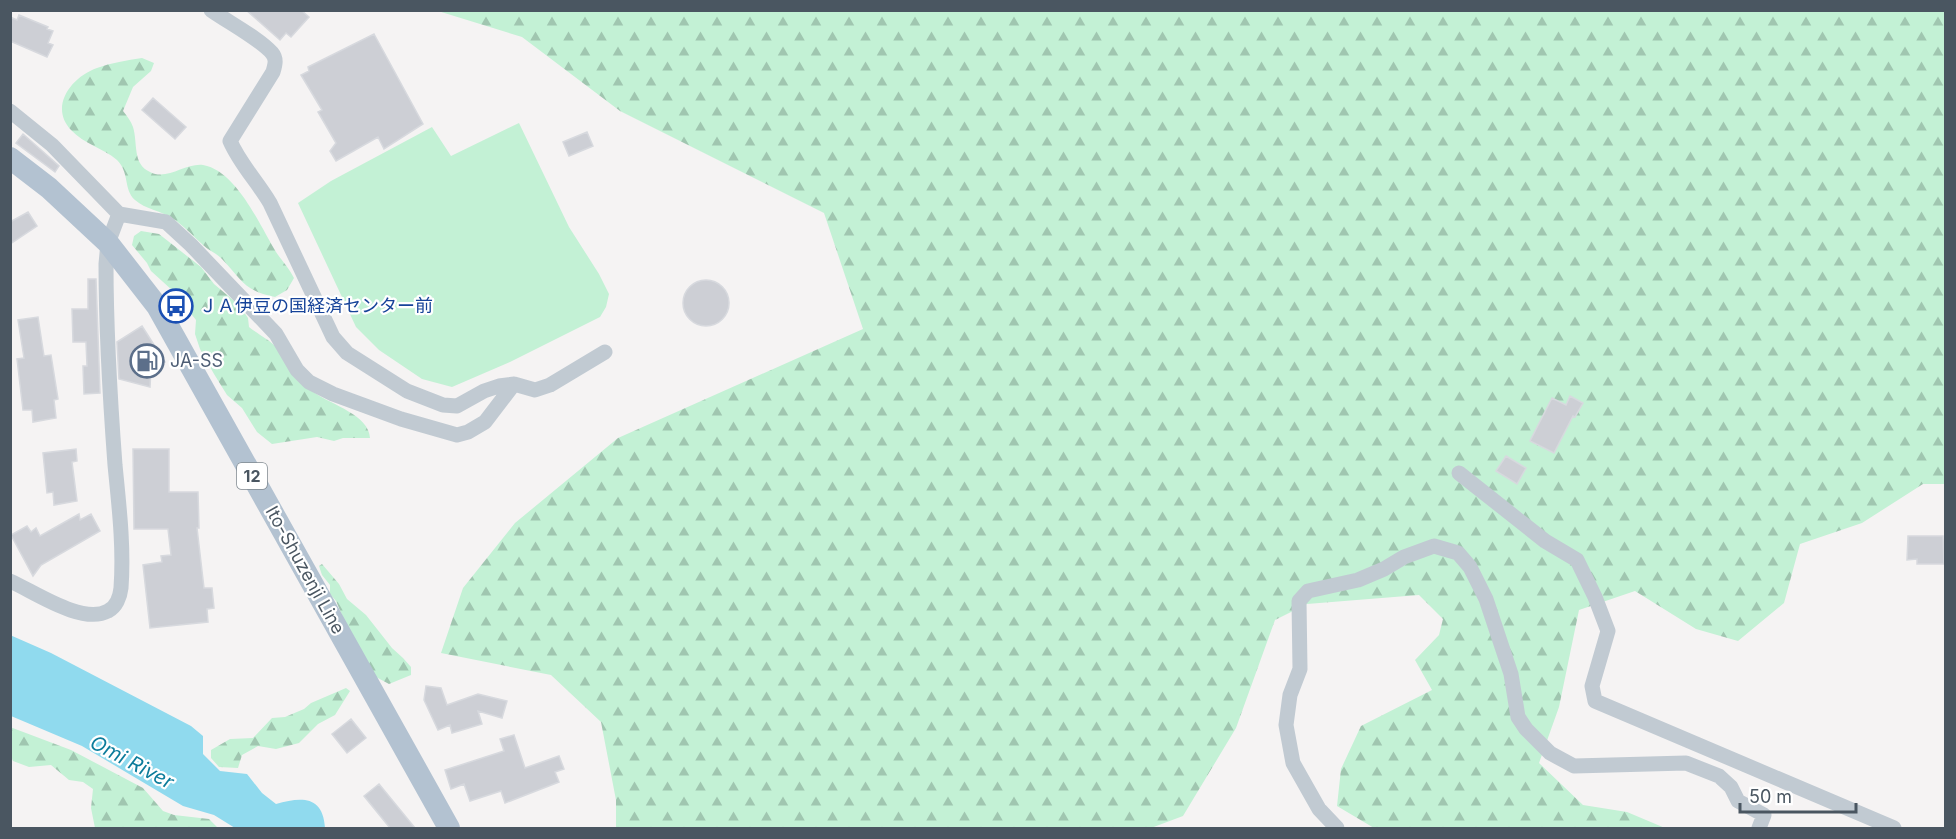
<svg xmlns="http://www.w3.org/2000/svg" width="1956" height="839" font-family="Inter,'Noto Sans JP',sans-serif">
<defs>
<pattern id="forest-firs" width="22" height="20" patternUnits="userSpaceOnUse" patternTransform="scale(1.5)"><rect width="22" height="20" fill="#c3f1d5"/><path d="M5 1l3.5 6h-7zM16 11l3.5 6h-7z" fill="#a0c6b0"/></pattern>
</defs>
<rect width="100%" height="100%" fill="#f5f3f3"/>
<path fill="#c3f1d5" d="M519 123 569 227 599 274 609 294 606 307 600 317 510 362 452 387 422 379 379 350 356 327 298 203 331 181 432 127 451 156Z"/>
<path fill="url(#forest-firs)" d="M438 11H1945V484H1923L1862 523 1800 544 1784 603 1738 641 1696 629 1635 591 1579 610 1559 707 1539 763 1583 805 1627 812 1665 828H1374L1337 806 1341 769 1361 726 1432 690 1415 660 1439 635 1443 619 1419 595 1307 604 1275 620 1236 728 1183 816 1151 828H616V800L601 722 551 675 441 653 463 588 515 523 618 438 863 329 824 213 620 111 522 37Z
M142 58 154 63 151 71 133 87 123 111C127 116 131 121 133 127 138 143 132 164 150 172 167 181 185 163 203 165 237 171 260 226 276 252 282 261 289 268 294 278L287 290 275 297C243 291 242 279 221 258 216 253 208 250 203 245 193 236 183 225 172 218 161 211 145 209 135 200 123 189 130 173 117 160 103 148 84 144 71 130 49 107 71 77 97 68 111 63 127 60 142 58Z
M141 231 159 234 201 267 214 284 239 305 248 318 249 327C259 335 269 339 278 349 290 362 301 384 315 393 332 405 369 415 370 438H343L334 441 317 437 272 444 257 432 242 408 227 395 214 374 200 349 195 334 196 320 173 291 151 271 147 263 132 245 134 236Z
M322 564 339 584 347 599 366 615 392 648 403 658 411 667V675L389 684 376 677 350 634 336 601 330 594V585L322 575 319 566Z
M346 688 350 691 335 715 318 724 299 743 276 749 258 746 242 755 238 768 219 767 211 758V750L230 739 253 738 272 718 285 717 304 709 311 703Z
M10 727 71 750 143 788 163 811 174 815 209 819 218 828H95L91 808 93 789 83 782 69 780 51 765 29 767 13 761 11 756Z"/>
<path fill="#90daee" d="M10 635 51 653 191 726 203 736V754L220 771 247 774 262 793 276 804C301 797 323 795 325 828H235L214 815 183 806 82 746 11 716Z"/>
<path fill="#cdcfd5" stroke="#d7d9de" stroke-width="1.5" d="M246 10H301L309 17 291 37 286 33 280 40Z
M19 15 48 27 47 29 53 31 48 43 53 45 47 57 10 41V17L17 20Z
M374 34 423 124 384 149 378 137 336 161 330 151 336 143 318 112 322 110 301 75 309 71 308 67Z
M153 98 186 127 175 139 142 110Z
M587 132 593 146 569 156 563 142Z
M23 134 59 166 55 172 16 143Z
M28 212 37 226 10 244V222Z
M88 279H96L100 393 84 394 83 366H87L86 342H73L72 309H88Z
M683 303a23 23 0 1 1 46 0a23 23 0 1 1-46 0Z
M38 317 44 356 51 355 58 399 54 400 56 418 33 422 32 410H23L17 359 24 358 18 320Z
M142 326 165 362 151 369 150 387 119 379 117 342Z
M1570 396 1583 403 1575 417 1573 416 1554 453 1530 441 1552 398 1566 405Z
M76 449 77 461 72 462 77 501 54 505 53 492 47 493 43 453Z
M133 449H169V492H198L199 528H197L204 588H212L214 608 207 609 208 622 150 628 143 565 162 562 161 556 171 555 168 529H134Z
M1506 456 1526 468 1517 484 1496 471Z
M79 514 80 520 91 514 100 531 41 565 33 576 11 535 27 526 31 532 36 528 40 536Z
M1908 536H1943L1944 564H1917V559L1907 560Z
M426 686 441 688 447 705 478 694 507 701 502 718 478 711 482 724 452 733 450 725 438 730 424 700Z
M351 719 366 738 347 753 332 734Z
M514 735 525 768 559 756 564 769 555 772 559 782 505 803 501 791 470 801 464 784 451 789 445 770 504 751 500 739Z
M379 784 415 828H390L364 796Z"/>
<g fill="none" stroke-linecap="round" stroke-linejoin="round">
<path stroke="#c1cad2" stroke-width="15" d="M211 10C228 22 260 39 272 53 277 59 275 65 273 72L230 141C240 164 257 181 270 203L333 337 347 353 407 391 443 405 457 406 484 391 499 386 514 384 535 390 550 385 605 352
M10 111 52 145 119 214 108 243 106 264C106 331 110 398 115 465 119 506 124 547 121 588 120 597 116 607 108 611 82 625 35 592 10 581
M119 214 166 222 191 245 276 334 297 370 309 382 333 394 401 419 457 435 468 432 485 422 514 384
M1459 473 1545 541 1577 560 1595 597 1608 631 1592 686 1595 701 1894 828
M1337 828 1319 809 1293 763 1286 725 1290 695 1300 669 1299 601 1308 591 1358 580 1384 569 1404 557 1434 546 1458 553 1470 567 1486 599 1511 674 1518 717 1526 729 1550 753 1574 766 1686 763 1719 776 1731 787 1738 801 1764 815 1759 828"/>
<path stroke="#b3c2d1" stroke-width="22" d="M10 158 49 188 108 243 157 306 449 828"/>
</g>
<defs>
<symbol id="bus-ring" viewBox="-11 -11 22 22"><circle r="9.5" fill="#fff" stroke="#1a4fb4" stroke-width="1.5"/><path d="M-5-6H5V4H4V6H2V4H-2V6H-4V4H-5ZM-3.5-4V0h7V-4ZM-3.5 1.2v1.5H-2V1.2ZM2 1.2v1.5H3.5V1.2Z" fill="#1a4fb4"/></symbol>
<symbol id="fuel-ring" viewBox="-11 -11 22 22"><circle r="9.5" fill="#fff" stroke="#5c6f8a" stroke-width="1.5"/><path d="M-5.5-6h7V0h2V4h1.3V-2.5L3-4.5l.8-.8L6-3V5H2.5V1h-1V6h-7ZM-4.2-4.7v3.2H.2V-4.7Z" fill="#5c6f8a"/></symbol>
</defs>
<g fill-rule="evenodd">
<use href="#bus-ring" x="157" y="287" width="38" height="38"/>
<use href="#fuel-ring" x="128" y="342" width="38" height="38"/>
</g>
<g text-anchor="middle" stroke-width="4.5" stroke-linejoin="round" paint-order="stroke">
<rect fill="#fff" stroke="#808990" stroke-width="1.5" x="237" y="463" width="30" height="26" rx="4.5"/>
<g font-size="16" font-weight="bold" fill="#4a5661">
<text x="252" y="482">12</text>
</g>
<g font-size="18" fill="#164399" stroke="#fff" text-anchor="start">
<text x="199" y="312">ＪＡ伊豆の国経済センター前</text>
</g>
<g font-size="18" fill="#4e5e75" stroke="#fff" text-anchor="start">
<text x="170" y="367">JA-SS</text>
</g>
<g font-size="18" fill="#4a5661" stroke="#fff">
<text transform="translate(305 570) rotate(61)" y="6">Ito-Shuzenji Line</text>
</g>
<g font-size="20" font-style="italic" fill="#0c7c9b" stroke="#fff">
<text transform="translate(132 762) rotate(28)" y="7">Omi River</text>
</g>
</g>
<rect width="1956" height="839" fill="none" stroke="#4a5661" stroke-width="24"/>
<path d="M1740 803v9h116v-9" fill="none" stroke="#4a5661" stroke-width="3"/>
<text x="1749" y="803" font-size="18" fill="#4a5661" stroke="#ffffff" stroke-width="4.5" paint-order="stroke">50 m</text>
</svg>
